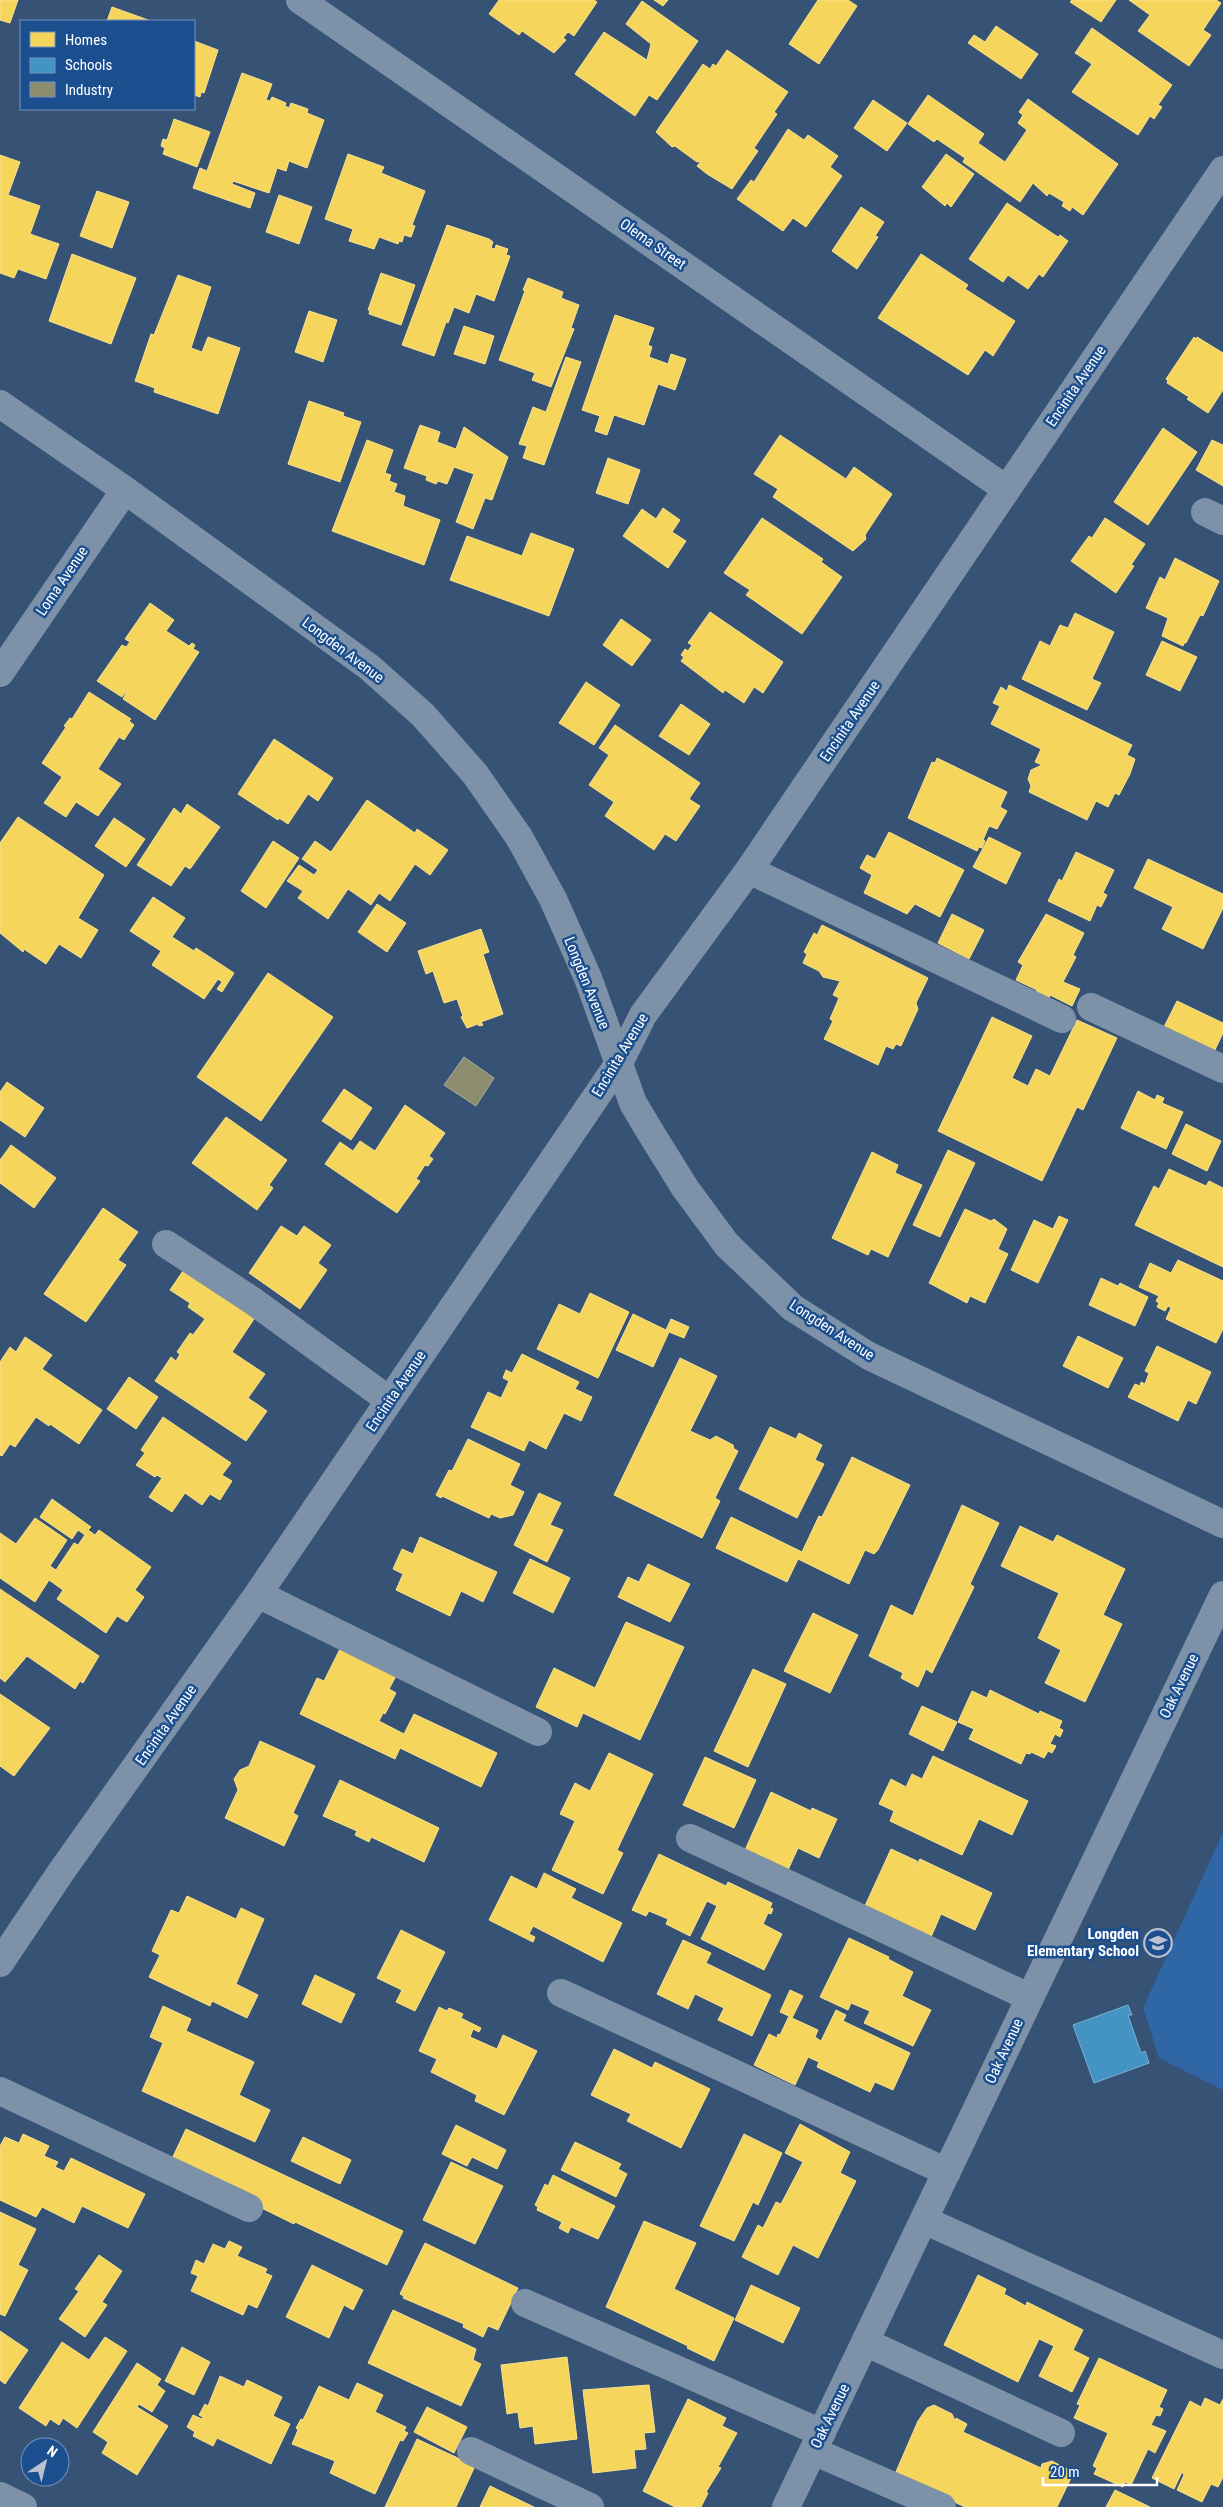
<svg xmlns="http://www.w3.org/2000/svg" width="1223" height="2507" font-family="'Roboto Condensed',sans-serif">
<rect width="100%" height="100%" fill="#365274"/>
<path fill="#2f66a5" d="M1223 1832V2090L1159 2058 1143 2008Z"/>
<path fill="#f6d55c" stroke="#f9e28d" d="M0 0H18L10 23 0 20Z
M499 0H594L597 2 574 36 568 32 563 38 566 40 554 53 522 31 519 35 489 14Z
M654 0H668L663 6Z
M818 0H848L857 6 819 64 789 44Z
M1072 0H1116L1101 22 1070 2Z
M1129 0H1216L1221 3 1203 30 1211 35 1189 66 1138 31 1150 15Z
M642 1 698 41 657 100 649 95 635 116 575 74 604 32 647 60 651 44 626 24Z
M112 7 151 21H107Z
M996 26 1038 54 1021 79 968 43 974 35 985 42Z
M1092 28 1172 85 1158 105 1162 107 1154 119 1150 116 1138 135 1072 92 1092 64 1075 53Z
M194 41 218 50 204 93 201 92 200 97 194 95Z
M727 50 788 92 774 112 777 114 754 148 758 151 732 189 707 174 697 166 701 161 697 162 675 146 672 147 656 132 703 64 710 69 713 64 716 66Z
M242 73 272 84 266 100 270 101 272 97 286 103 285 106 289 108 291 103 308 109 307 113 324 120 307 168 289 161 286 171 277 168 269 193 233 181 232 184 255 193 250 208 193 188 200 168 207 171Z
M928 95 984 134 978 143 1005 162 1027 130 1018 123 1023 115 1019 112 1028 99 1118 164 1083 215 1072 207 1070 211 1062 206 1064 202 1049 193 1047 196 1033 183 1020 202 963 162 965 158 937 139 934 142 908 124Z
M873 100 907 123 887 151 854 128Z
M174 119 210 132 197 167 163 154 165 148 161 146 163 139 167 140Z
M788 129 804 140 808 135 838 156 830 167 842 176 806 227 793 218 783 231 737 199 751 180 754 182Z
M348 154 384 167 381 173 425 191 412 225 415 226 411 237 404 235 402 242 399 241 398 244 379 237 374 249 349 241 353 229 325 219Z
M946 154 974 174 951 207 947 203 945 206 922 187Z
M0 155 20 162 8 195 40 206 30 234 59 244 46 279 18 269 14 278 0 273Z
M97 191 129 202 112 248 80 236Z
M279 195 312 207 299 244 266 232Z
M1007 203 1058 237 1060 235 1068 241 1043 277 1039 274 1028 289 1008 275 1003 282 969 259Z
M861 207 884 222 875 236 878 237 857 269 832 251Z
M447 225 489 239 493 242 491 248 495 249 496 245 508 249 506 255 510 256 494 301 476 294 469 313 454 307 448 323 446 322 434 356 402 345Z
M72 254 136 278 111 344 49 321Z
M921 254 968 285 965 289 1015 321 993 356 985 350 968 375 878 318Z
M381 273 415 285 401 325 369 314 370 310H368Z
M178 275 211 287 191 348 202 352 208 337 240 348 218 414 154 392 155 388 135 381 151 334 154 335Z
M528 278 563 292 561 298 579 305 571 328 574 329 551 387 532 380 535 373 499 360 525 291 523 290Z
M309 311 337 320 323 362 295 352Z
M615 315 654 328 648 345 652 347 649 357 668 364 671 354 686 359 675 390 658 384 644 425 614 415 607 435 595 431 600 416 582 410Z
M464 326 494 336 485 364 454 354Z
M1194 337 1196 339 1197 337 1223 353V390L1208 413 1187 399 1189 397 1167 383 1168 381 1166 379Z
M566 357 581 362 544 465 523 458 527 446 519 444 533 407 546 412Z
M309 401 344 413 343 416 361 422 340 482 288 464Z
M420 425 440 432 437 442 456 449 464 427 508 457 492 500 485 498 473 529 456 522 474 474 454 467 447 484 438 481 436 484 426 480 427 476 404 468Z
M1163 428 1197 452 1148 525 1114 502Z
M780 435 846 479 854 467 892 494 865 535 866 539 853 551 773 497 778 489 754 474Z
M367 440 393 450 385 473 391 475 389 481 397 484 394 492 405 496 403 506 440 520 424 565 332 531Z
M1212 440 1223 445V486L1196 470Z
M608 458 640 470 628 504 596 493Z
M663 508 680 520 672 532 686 541 668 568 623 536 642 509 656 519Z
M762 518 823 559 821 562 842 577 802 634 746 595 750 590 724 573Z
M1105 518 1145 544 1131 565 1134 566 1116 593 1071 561 1089 536 1092 538Z
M531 533 574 549 549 616 450 580 467 536 522 556Z
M1175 558 1219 581 1203 616 1200 615 1186 643H1184L1183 646 1162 636 1168 618 1146 608 1160 577 1165 580Z
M150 603 174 620 166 631 189 646 192 643 195 645 193 649 199 652 155 720 123 699 129 688 122 697 97 681 122 645 126 647 130 642 125 639Z
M710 612 783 662 763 693 754 687 744 703 725 690 723 693 681 661 684 657 681 655 685 649 688 651 692 645 688 643Z
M1075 613 1114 632 1092 679 1101 683 1087 710 1022 679 1040 641 1050 646 1060 625 1068 628Z
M621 619 651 640 632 666 603 645Z
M1162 641 1197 657 1180 691 1146 675Z
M586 682 620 705 594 745 559 723Z
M1009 685 1132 745 1127 755 1135 759 1130 774 1119 795 1115 793 1108 807 1096 801 1087 820 1029 792 1031 786 1028 779 1031 770 1042 765 1035 762 1041 749 991 724 1000 706 993 703 1001 687 1007 691Z
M89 692 131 719 129 721 134 725 124 740 119 737 98 769 121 784 98 816 76 802 66 817 44 803 62 777 42 763 66 727 64 726 70 718 72 719Z
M681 704 710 724 689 755 659 736Z
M615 725 700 783 689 799 700 806 676 841 665 834 654 850 605 816 614 802 589 785 609 755 599 748Z
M274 739 333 778 318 801 308 794 288 824 279 818 278 820 238 794Z
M937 758 1007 792 1000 807 1007 811 997 829 989 826 983 840 985 841 982 848 979 847 977 851 908 818 932 762 935 763Z
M367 800 415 833 417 829 448 850 430 875 415 864 390 901 379 893 371 905 348 889 328 919 298 898 303 891 287 881 299 865 314 875 318 870 302 859 315 841 331 852Z
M187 804 220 827 190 869 185 866 171 886 137 865 174 808 181 814Z
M18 817 104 875 78 918 98 930 81 958 59 944 46 964 24 949 23 952 0 933V843Z
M114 818 145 839 126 867 95 846Z
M889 832 964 870 940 917 915 904 907 914 864 893 872 875 860 868 867 855 875 859Z
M989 837 1021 853 1006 884 973 867Z
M273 841 299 858 266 908 241 891Z
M1076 852 1114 870 1103 893 1107 895 1101 907 1097 905 1090 921 1048 901 1059 879 1062 881Z
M1148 859 1223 894V908L1203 949 1162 929 1173 907 1134 888Z
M153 897 185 918 172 937 194 951 196 948 234 973 222 992 217 989 222 982 218 979 204 999 152 965 161 951 130 931Z
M377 904 406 923 387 952 358 932Z
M952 914 984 930 969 959 938 943Z
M1046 914 1084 933 1073 955 1076 957 1063 982 1080 989 1072 1006 1050 995 1049 999 1036 993 1037 990 1016 980 1023 965 1018 962Z
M822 925 928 978 916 1003 918 1009 901 1046 896 1044 893 1049 886 1046 878 1065 824 1039 833 1021 830 1019 839 998 833 995 840 981 823 977 819 971 803 963 807 954 804 952 814 933 817 935Z
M481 929 489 952 483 954 503 1014 481 1022 483 1025 479 1026 478 1024 467 1028 461 1017 463 1016 457 999 444 1003 433 971 426 974 418 951Z
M268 973 333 1017 261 1121 197 1077Z
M1177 1001 1223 1023V1033L1212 1056 1161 1033Z
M992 1017 1032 1036 1012 1078 1028 1086 1036 1069 1050 1076 1077 1020 1117 1038 1083 1110 1077 1107 1042 1181 938 1131Z
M7 1082 44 1108 25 1137 0 1120V1092Z
M344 1089 372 1108 351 1140 322 1121Z
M1138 1091 1155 1100 1157 1095 1164 1098 1162 1103 1183 1112 1166 1149 1121 1128Z
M405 1105 445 1133 429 1156 433 1159 428 1166 425 1165 416 1179 420 1181 397 1213 325 1164 340 1142 353 1151 360 1141 375 1151Z
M226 1117 287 1160 269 1185 273 1188 257 1210 192 1163Z
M1186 1124 1221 1141 1207 1171 1172 1154Z
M11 1145 56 1178 34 1208 0 1183V1160Z
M948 1150 975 1163 940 1237 913 1225Z
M872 1152 898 1165 895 1173 922 1185 888 1257 871 1249 868 1255 832 1238Z
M1169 1169 1206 1186 1209 1181 1223 1188V1267L1135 1225 1154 1186 1159 1189Z
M103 1208 138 1232 118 1260 126 1265 86 1322 44 1294Z
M965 1209 991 1221 994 1219 1007 1229 998 1249 1008 1254 985 1303 970 1296 967 1303 929 1283Z
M1059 1216 1068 1220 1038 1283 1011 1270 1034 1220 1053 1229Z
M281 1226 297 1236 304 1226 331 1245 318 1263 327 1270 300 1309 249 1273Z
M1178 1260 1223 1281V1329L1216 1343 1166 1319 1171 1308 1168 1306 1165 1311 1157 1307 1159 1303 1156 1301 1159 1296 1139 1287 1150 1263 1171 1273Z
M185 1268 258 1313 232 1352 265 1374 248 1398 267 1411 246 1441 155 1381 171 1357 176 1361 180 1354 177 1352 190 1333 193 1335 205 1319 188 1307 190 1303 170 1290Z
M1101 1278 1118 1286 1120 1283 1148 1297 1135 1326 1089 1305Z
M590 1293 629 1312 598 1378 537 1349 559 1304 580 1314Z
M633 1314 666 1330 671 1319 689 1327 684 1338 669 1332 653 1367 616 1350Z
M1078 1336 1123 1358 1108 1388 1063 1366Z
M25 1337 52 1355 42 1369 102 1410 79 1444 50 1424 49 1426 36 1417 15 1447 10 1444 2 1456 0 1455V1362L10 1347 16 1352Z
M1157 1346 1211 1372 1196 1404 1188 1400 1178 1421 1128 1397 1135 1384 1140 1386 1141 1382 1145 1384 1149 1373 1145 1371Z
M522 1354 579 1382 575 1389 592 1397 581 1421 564 1413 546 1449 529 1440 524 1451 471 1427 488 1392 501 1398 509 1381 503 1378 506 1370 512 1373Z
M680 1358 717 1376 690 1431 710 1440 716 1436 733 1445 734 1449 738 1451 715 1498 720 1501 702 1538 614 1495Z
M129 1377 158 1397 136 1429 107 1409Z
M163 1417 231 1463 222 1475 232 1481 220 1500 210 1494 202 1505 185 1493 172 1512 149 1497 162 1478 157 1475 155 1477 136 1465 145 1453 141 1450Z
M770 1427 796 1439 799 1433 822 1445 815 1460 824 1464 797 1518 739 1489Z
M468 1439 520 1464 510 1485 524 1492 513 1515 500 1518 491 1514 489 1518 442 1496 441 1498 436 1495 449 1470 452 1471Z
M852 1457 910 1485 878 1550 874 1554 865 1550 849 1584 798 1559 787 1582 716 1548 731 1517 802 1552 819 1516 822 1517Z
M539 1493 561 1503 550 1525 563 1530 547 1562 514 1545Z
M52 1499 91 1527 88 1530 95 1535 99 1530 151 1567 135 1590 144 1597 127 1622 117 1616 106 1633 57 1599 63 1590 49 1580 35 1602 0 1578V1533L16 1544 35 1518 67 1540 50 1566 56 1570 74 1543 78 1545 85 1535 78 1530 72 1539 40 1517Z
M962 1505 999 1523 970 1584 974 1587 932 1673 926 1669 918 1687 901 1678 903 1673 869 1656 891 1605 913 1616Z
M1020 1526 1053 1542 1057 1535 1125 1569 1103 1615 1122 1624 1085 1702 1045 1683 1061 1650 1038 1638 1059 1593 1001 1566Z
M420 1537 497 1572 483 1602 461 1591 450 1616 396 1590 403 1574 393 1569 402 1549 413 1554Z
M530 1559 570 1578 553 1613 513 1593Z
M648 1564 690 1584 670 1622 618 1597 628 1577 639 1582Z
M0 1589 99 1656 83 1683 80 1681 75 1689 27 1656 5 1682 0 1678Z
M813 1613 858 1635 830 1693 784 1671Z
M626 1622 684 1647 640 1740 583 1713 577 1727 536 1707 554 1668 595 1688Z
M340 1649 396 1676 389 1689 396 1693 385 1714 383 1713 379 1721 404 1734 414 1714 497 1753 481 1787 400 1748 395 1759 300 1714 317 1678 324 1681Z
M753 1669 786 1684 748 1767 714 1751Z
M990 1690 1039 1714 1040 1711 1062 1721 1059 1728 1063 1730 1060 1737 1055 1734 1050 1744 1056 1746 1052 1753 1048 1751 1044 1758 1031 1752 1030 1754 1026 1753 1021 1764 969 1739 974 1729 958 1722 972 1691 987 1698Z
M0 1694 50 1728 14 1776 0 1766Z
M922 1706 957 1722 943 1751 909 1734Z
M260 1741 315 1766 293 1813 298 1816 284 1846 225 1818 238 1790 234 1779 240 1770 249 1766Z
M609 1753 653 1774 617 1850 623 1853 603 1894 552 1870 575 1821 560 1814 575 1783 590 1791Z
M933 1756 1028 1801 1012 1835 979 1819 962 1855 890 1821 894 1811 879 1804 891 1779 906 1787 912 1774 922 1779Z
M705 1757 756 1780 734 1828 683 1805Z
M340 1780 439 1828 424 1862 371 1837 369 1842 355 1835 357 1831 323 1816Z
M771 1792 811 1811 812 1808 837 1819 819 1858 798 1848 788 1870 745 1850Z
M891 1849 917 1861 913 1869 920 1859 992 1893 975 1930 941 1914 931 1937 864 1908Z
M659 1854 726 1886 728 1882 772 1903 770 1908 773 1909 771 1914 768 1913 763 1924 782 1934 764 1970 701 1939 717 1906 707 1901 690 1936 666 1924 668 1919 649 1911 646 1916 632 1910Z
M544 1873 576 1889 571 1898 622 1923 603 1962 533 1926 529 1934 535 1937 533 1942 489 1920 511 1876 537 1889Z
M187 1896 236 1919 241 1908 264 1919 236 1984 258 1995 247 2018 212 2001 210 2006 149 1977 160 1955 152 1951 171 1910 179 1913Z
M401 1930 445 1952 415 2011 396 2002 402 1990 377 1978Z
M849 1938 889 1957 888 1959 913 1972 902 1996 931 2010 913 2046 864 2023 870 2011 851 2003 848 2010 820 1997Z
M683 1940 711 1953 706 1963 771 1995 752 2036 718 2020 724 2008 695 1994 688 2009 657 1994Z
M315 1975 355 1994 341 2023 302 2004Z
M790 1990 803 1996 792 2018 818 2030 815 2037 821 2041 836 2010 846 2015 843 2021 910 2053 893 2090 875 2082 870 2092 817 2067 819 2062 808 2057 795 2085 754 2065 769 2034 777 2038 778 2034 780 2035 789 2016 780 2012Z
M163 2006 191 2019 186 2031 254 2062 239 2095 270 2110 255 2142 142 2091 163 2043 150 2037Z
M439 2007 447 2011 449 2008 463 2014 461 2018 481 2028 479 2032 473 2029 470 2037 497 2049 503 2035 537 2051 504 2115 475 2101 477 2095 431 2072 437 2059 419 2051Z
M614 2049 652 2068 655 2062 710 2089 681 2148 627 2121 631 2114 591 2095Z
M800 2124 850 2152 840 2173 856 2181 818 2258 793 2245 778 2275 742 2257 758 2225 763 2228 776 2202 781 2204 803 2162 785 2153Z
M456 2125 506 2150 497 2169 472 2157 467 2166 442 2154Z
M186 2129 403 2231 387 2265 295 2222 294 2224 170 2163Z
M23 2134 49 2146 44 2156 58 2162 55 2167 64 2171 71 2158 145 2194 128 2228 82 2206 74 2223 42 2207 36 2217 0 2200V2146L5 2137 19 2143Z
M744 2134 782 2153 758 2205 753 2202 734 2241 700 2226Z
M303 2137 351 2160 340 2184 291 2161Z
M575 2142 621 2164 618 2169 627 2174 616 2197 561 2170Z
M451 2162 503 2186 475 2244 423 2220Z
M553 2175 615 2206 598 2239 571 2227 568 2233 559 2228 562 2222 537 2210 538 2207 535 2205 545 2184 548 2186Z
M0 2212 36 2229 18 2265 28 2270 5 2316 0 2314Z
M644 2221 696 2243 674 2289 734 2318 714 2361 687 2348 688 2346 606 2307Z
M229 2241 242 2247 237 2256 267 2269 265 2273 272 2276 257 2308 248 2304 243 2315 191 2291 198 2276 191 2273 196 2260 204 2264 213 2244 225 2249Z
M425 2243 518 2288 498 2330 488 2326 483 2337 463 2327 464 2324 403 2298 404 2296 400 2294Z
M99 2255 122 2271 102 2302 107 2305 85 2337 59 2319 79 2291 75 2289Z
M312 2265 363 2290 353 2310 344 2305 329 2338 286 2317Z
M978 2275 1006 2289 1004 2294 1026 2306 1027 2302 1083 2330 1073 2350 1089 2358 1072 2392 1039 2376 1054 2346 1039 2339 1018 2382 944 2345Z
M751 2285 800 2308 783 2343 735 2320Z
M393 2310 476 2349 473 2360 481 2364 461 2406 368 2363Z
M0 2331 28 2350 5 2384 0 2380Z
M105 2337 127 2351 77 2428 63 2418 59 2425 50 2419 46 2426 19 2408 62 2342 89 2360Z
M182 2347 210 2362 194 2395 165 2381Z
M567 2357 577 2439 535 2444 533 2426 520 2428 518 2412 507 2414 501 2365Z
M1099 2358 1167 2390 1159 2407 1163 2409 1160 2416 1156 2415 1151 2425 1166 2431 1155 2453 1148 2449 1131 2485 1125 2482 1123 2487 1094 2474 1097 2468 1093 2466 1108 2433 1074 2418 1080 2405 1077 2404Z
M137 2363 161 2379 157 2385 165 2391 152 2412 139 2404 137 2407 168 2426 137 2475 102 2453 108 2442 93 2432Z
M220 2376 244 2387 247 2380 282 2397 273 2416 290 2424 271 2464 217 2438 213 2446 193 2436 195 2432 187 2427 193 2415 202 2419 203 2417 199 2415 205 2404 208 2406Z
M357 2383 383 2395 375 2412 406 2427 404 2431 408 2433 403 2441 400 2440 375 2494 330 2473 335 2461 292 2444 298 2430 296 2428 301 2419 303 2420 319 2386 349 2400Z
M649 2385 655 2432 644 2433 646 2449 634 2450 636 2468 593 2473 583 2390Z
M1205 2398 1220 2405 1223 2399V2477L1218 2487 1211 2484 1202 2502 1177 2490 1184 2475 1182 2472 1174 2489 1152 2478 1190 2401 1201 2407Z
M688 2399 726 2418 722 2426 737 2433 718 2467 721 2468 706 2492 708 2493 701 2507H675L643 2491Z
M934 2405 952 2414 955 2421 956 2418 967 2424 963 2432 1041 2468 1042 2464 1052 2461 1069 2470 1071 2478 1057 2507H965L895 2474 918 2421 927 2408Z
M427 2407 467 2427 454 2453 414 2432Z
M417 2439 475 2466 456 2507H385Z
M490 2486 534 2507H480Z
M1115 2490 1150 2507H1106Z"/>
<path fill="#4393c3" stroke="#7bb3d5" d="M1128 2005 1132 2015H1128L1141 2053 1145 2051 1149 2063 1094 2083 1073 2025Z"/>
<path fill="#8c8c6e" stroke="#aeae9a" d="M464 1057 494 1078 476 1106 444 1085Z"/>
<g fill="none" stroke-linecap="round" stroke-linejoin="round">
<path stroke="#7d92a8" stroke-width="28" d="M300 0 1006 489
M0 404 125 490 369 667 423 715 475 774 519 837 553 899 588 978 633 1103 649 1130 685 1188 727 1245 793 1308 869 1356 1223 1524
M1205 512 1223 521
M0 673 125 490
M749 870 1062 1019
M1091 1007 1223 1069
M166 1244 253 1301 389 1400
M258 1594 538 1732
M690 1838 1029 1997
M0 1963 61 1872 258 1594 619 1063 643 1015 749 870 1223 170
M561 1993 947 2172
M0 2091 249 2208
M924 2220 1223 2355
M525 2303 822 2433
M865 2342 1061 2433
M471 2451 590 2507
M813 2451 942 2507
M0 2496 23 2507
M786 2507 1223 1595"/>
</g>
<defs>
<symbol id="school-ring" viewBox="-11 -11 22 22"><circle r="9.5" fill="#1b4f8f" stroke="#b9c2ce" stroke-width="1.5"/><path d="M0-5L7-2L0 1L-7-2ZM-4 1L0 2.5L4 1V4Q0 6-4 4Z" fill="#b9c2ce"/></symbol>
</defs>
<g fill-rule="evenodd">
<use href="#school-ring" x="1142" y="1927" width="32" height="32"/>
</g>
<g text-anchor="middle" stroke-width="5" stroke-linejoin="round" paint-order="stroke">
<g font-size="15" fill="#fff" stroke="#1b4f8f">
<text transform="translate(653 244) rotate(35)" y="5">Olema Street</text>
<text transform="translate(1076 386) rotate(-56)" y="5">Encinita Avenue</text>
<text transform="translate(62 581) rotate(-56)" y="5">Loma Avenue</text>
<text transform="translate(343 650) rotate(37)" y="5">Longden Avenue</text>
<text transform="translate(850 721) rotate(-56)" y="5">Encinita Avenue</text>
<text transform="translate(587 983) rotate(68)" y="5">Longden Avenue</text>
<text transform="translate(620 1055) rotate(-59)" y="5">Encinita Avenue</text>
<text transform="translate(832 1330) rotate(33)" y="5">Longden Avenue</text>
<text transform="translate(396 1391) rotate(-56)" y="5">Encinita Avenue</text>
<text transform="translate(1179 1686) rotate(-64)" y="5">Oak Avenue</text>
<text transform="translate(166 1725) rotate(-55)" y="5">Encinita Avenue</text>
<text transform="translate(1004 2051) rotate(-65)" y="5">Oak Avenue</text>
<text transform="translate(830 2416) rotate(-64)" y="5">Oak Avenue</text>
</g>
<g font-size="15" font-weight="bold" fill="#fff" stroke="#1b4f8f" text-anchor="end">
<text x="1139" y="1939">Longden<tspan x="1139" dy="17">Elementary School</tspan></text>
</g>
</g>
<rect x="20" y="20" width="175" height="90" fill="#1b4f8f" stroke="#7695bc"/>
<rect x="30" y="32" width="25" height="15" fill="#f6d55c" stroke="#7695bc"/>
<text x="65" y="45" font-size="15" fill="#ffffff">Homes</text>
<rect x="30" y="58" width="25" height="15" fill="#4393c3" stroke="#7695bc"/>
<text x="65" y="70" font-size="15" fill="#ffffff">Schools</text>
<rect x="30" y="82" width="25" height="15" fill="#8c8c6e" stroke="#7695bc"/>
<text x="65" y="95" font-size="15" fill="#ffffff">Industry</text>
<g transform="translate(45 2462) rotate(35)"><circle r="24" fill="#1b4f8f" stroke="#7695bc"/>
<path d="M0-4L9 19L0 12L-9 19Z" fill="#b9c2ce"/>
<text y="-8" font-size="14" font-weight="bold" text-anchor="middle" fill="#ffffff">N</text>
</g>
<path d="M1043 2477v8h114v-8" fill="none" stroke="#ffffff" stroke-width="2.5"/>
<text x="1050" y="2477" font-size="15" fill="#ffffff" stroke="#1b4f8f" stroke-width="4" paint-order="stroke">20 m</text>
</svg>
